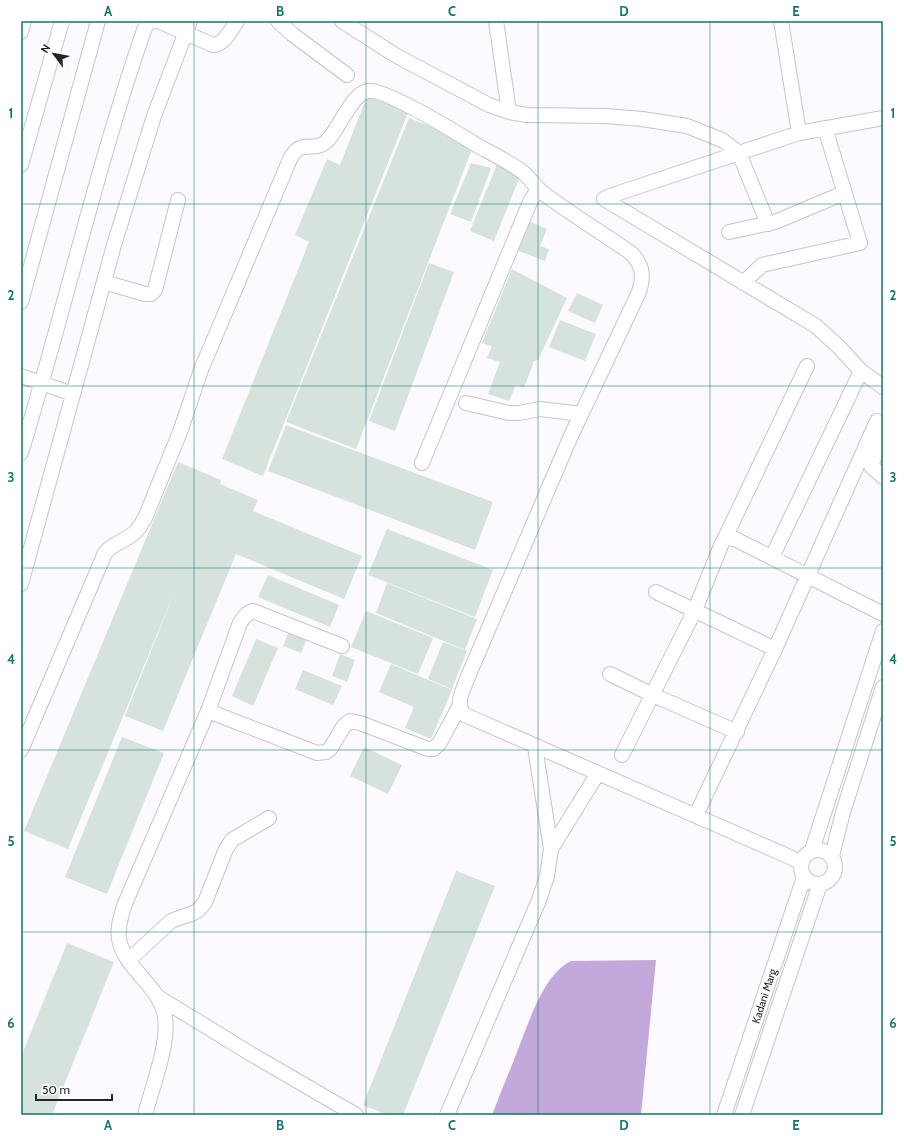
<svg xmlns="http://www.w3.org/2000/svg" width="904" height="1136" font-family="Cabin,sans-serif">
<rect width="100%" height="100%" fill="#fcf9ff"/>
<path fill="#c3a9db" d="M656 960 641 1115H492C500 1094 509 1073 517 1052 528 1025 543 974 571 961Z"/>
<path fill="#d6e2dc" d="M368 94 409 110 263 476 222 459 309 242 295 235 327 159 340 165Z
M409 118 474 144 356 449 286 422Z
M471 163 491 168 471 222 450 214Z
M497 164 521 174 494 241 470 231Z
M529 221 547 229 540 246 549 249 545 261 516 250Z
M429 263 454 272 395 431 369 421Z
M512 269 567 298 538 360 534 361 524 388 516 385 509 401 488 394 500 362 487 358 492 346 482 343Z
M577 293 603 305 595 323 568 311Z
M560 320 596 334 585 361 549 347Z
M286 425 493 502 475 550 268 471Z
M178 462 221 480 220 484 258 500 253 511 362 556 344 599 236 554 163 731 125 716 177 586 68 849 24 831Z
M387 529 493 570 475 617 368 575Z
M268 575 339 605 330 627 258 597Z
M387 583 477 619 465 650 376 613Z
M366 611 433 638 418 674 351 647Z
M289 631 307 639 301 653 283 646Z
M256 639 278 648 253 706 232 696Z
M443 642 467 651 452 689 428 679Z
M340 654 355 660 347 682 332 676Z
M391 664 452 690 431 739 405 728 414 707 379 692Z
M303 670 342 686 333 705 295 689Z
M122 737 164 753 107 894 65 877Z
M364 747 402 765 388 794 350 776Z
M456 871 495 886 403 1115H388L363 1105Z
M67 943 114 962 52 1115H21V1057Z"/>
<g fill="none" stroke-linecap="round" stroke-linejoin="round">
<defs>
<path id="minor" d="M153 21H158L213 45C224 45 231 30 237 21
M278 21 292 34 347 75
M342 21 395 55 489 105 509 112 527 115 606 116 642 119 687 126 722 140 739 153 768 224
M496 21 509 112
M781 21 799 133
M21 32 24 21
M21 165 62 21
M604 199 816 326 840 348 861 371 883 387
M604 199 610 196 799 133 883 118
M729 232 775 222 844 193
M104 282 145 294H151L155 290 178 200
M743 283 762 265 860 243 825 128
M21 302 98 21
M21 376 73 394
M466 403 509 413H519L540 409 581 414
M883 435 871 466 883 477
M21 453C64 313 96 169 144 30L147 24 152 21
M422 463 530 202 538 189
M724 540 807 366
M772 557 861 371
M21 584 114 245 154 116 190 21
M656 592 775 649
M610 674 653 695 737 732
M208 711 317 753 326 752 330 749 344 726 350 721 360 723 428 749H433L439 744 459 707
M21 750 105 553C114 542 127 541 136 531 140 528 142 522 145 518L180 432 201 370 290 159C302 137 313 153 326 142 338 131 351 95 367 91 383 87 462 136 480 147 493 154 507 161 520 170 529 176 534 186 543 193 571 214 602 233 631 253 643 265 644 276 639 292L570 438 467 679C463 691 454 705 465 715L790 857 801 863
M622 755 695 610 722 543C725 538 729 538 735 539L883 614
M696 815 775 649 877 421
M551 849 598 773
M801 867a17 17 0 1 1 34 0a17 17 0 1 1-34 0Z
M812 850 883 631
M832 856 843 812 883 687
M129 960 170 922C185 913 195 918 205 902L226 849 232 840 269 818
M158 997 251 1054 356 1115
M145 1115C152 1087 169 1046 165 1017 160 985 124 969 119 939 117 928 121 917 124 906L208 711 240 623C243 618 246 613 253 611L342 646
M447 1115 539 900 547 876 551 849 535 747
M724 1115 804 877
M742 1115 820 884"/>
</defs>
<use href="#minor" stroke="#c8c3cc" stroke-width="16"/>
<use href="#minor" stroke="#fff" stroke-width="14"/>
</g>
<path fill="none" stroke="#0f766e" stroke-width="1" stroke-opacity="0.55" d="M194 21V1115M366 21V1115M538 21V1115M710 21V1115M21 204H883M21 386H883M21 568H883M21 750H883M21 932H883"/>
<g text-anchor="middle" stroke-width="3" stroke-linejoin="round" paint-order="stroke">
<g font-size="11" fill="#262428" stroke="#fff">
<text transform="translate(764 996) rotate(-72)" y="4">Kadani Marg</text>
</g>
</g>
<rect width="904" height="1136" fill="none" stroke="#ffffff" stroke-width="44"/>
<g transform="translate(54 54) rotate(302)" stroke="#ffffff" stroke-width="3" paint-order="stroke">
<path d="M0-3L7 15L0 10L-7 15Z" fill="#262428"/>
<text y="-6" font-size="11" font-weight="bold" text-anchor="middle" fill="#262428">N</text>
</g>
<path d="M36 1094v6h76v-6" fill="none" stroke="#262428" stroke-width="2"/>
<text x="42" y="1094" font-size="12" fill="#262428" stroke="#ffffff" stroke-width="3" paint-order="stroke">50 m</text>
<rect x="22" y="22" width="860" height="1092" fill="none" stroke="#0f766e" stroke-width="1.5"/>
<g font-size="13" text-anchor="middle" font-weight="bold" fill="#0f766e">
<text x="108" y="16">A</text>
<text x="280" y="16">B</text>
<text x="452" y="16">C</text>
<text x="624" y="16">D</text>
<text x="796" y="16">E</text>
<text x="11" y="118">1</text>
<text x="893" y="118">1</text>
<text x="11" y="300">2</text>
<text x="893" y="300">2</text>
<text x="11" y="482">3</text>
<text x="893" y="482">3</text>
<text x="11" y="664">4</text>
<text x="893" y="664">4</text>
<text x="11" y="846">5</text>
<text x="893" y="846">5</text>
<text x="11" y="1028">6</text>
<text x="893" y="1028">6</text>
<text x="108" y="1130">A</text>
<text x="280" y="1130">B</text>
<text x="452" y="1130">C</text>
<text x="624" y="1130">D</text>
<text x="796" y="1130">E</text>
</g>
</svg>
